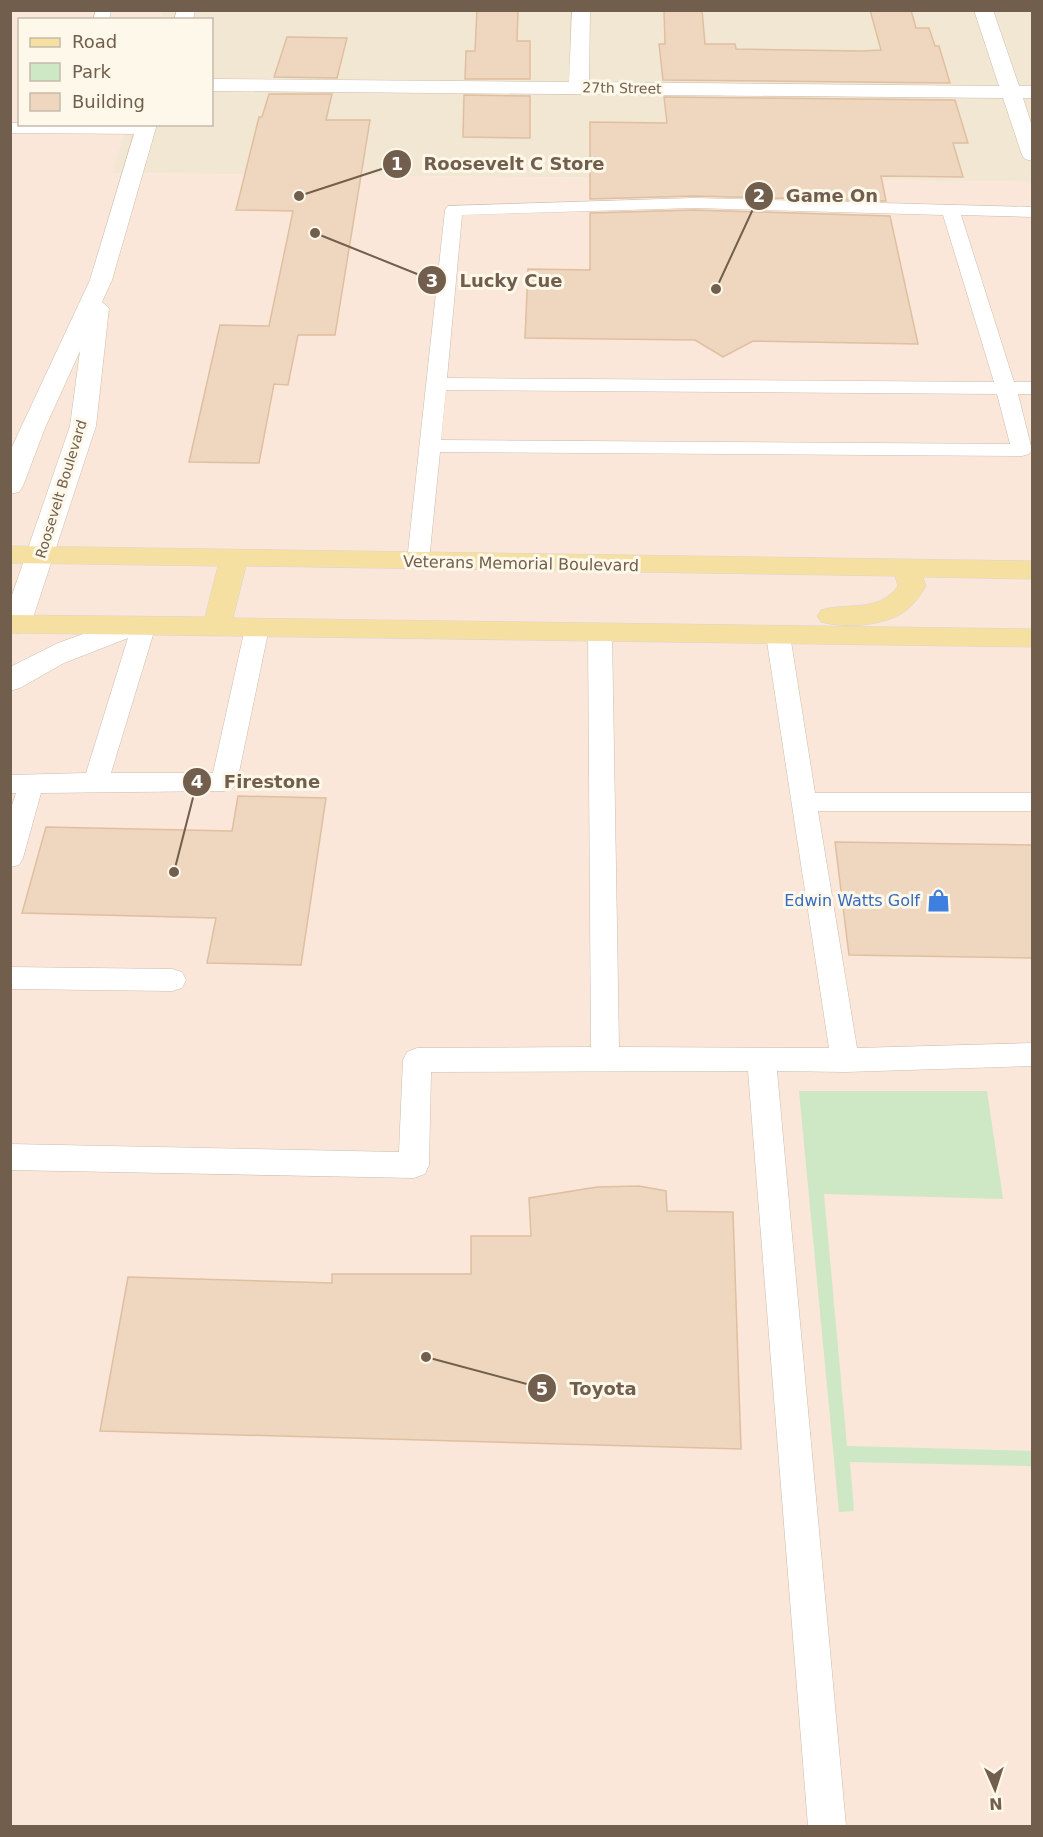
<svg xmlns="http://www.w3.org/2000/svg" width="1043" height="1837" font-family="'DejaVu Sans',sans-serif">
<rect width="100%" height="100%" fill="#faf5e5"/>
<path fill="#f2e7d3" d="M163 11H1032V182L111 173 127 125 212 124V20L160 19Z"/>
<path fill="#fae7d9" d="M11 11H163L160 19 20 20V124L127 125 112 173 1032 182V1826H11Z"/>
<path fill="#cee7c4" d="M799 1091H987L1003 1199 824 1194 847 1446 1032 1451V1466L850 1462 854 1511 839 1512Z"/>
<path fill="#eed7be" stroke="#dfbfa0" stroke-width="1.5" d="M477 10H518L517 41H530V79H465L466 51H475Z
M664 10H702L705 44H735L736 49 861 51 881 50 870 10H911L916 28H929L935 46H939L950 83 663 80 659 44H665Z
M287 37 347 38 337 78 274 77Z
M269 94H332L326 120H370L335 335H298L288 385 274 384 259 463 189 462 220 325 269 326 293 211 236 210 259 117H262Z
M464 95 530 96V138L463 137Z
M664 97 955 100 968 143H953L963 177 881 176 886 201 694 196 590 199V122L667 123Z
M694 210 890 216 918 344 753 341 723 357 695 340 525 338 528 269 590 270V213Z
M238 796 326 798 301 965 207 963 216 918 22 913 46 827 232 831Z
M835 842 1032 845V958L849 955Z
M639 1186 666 1191 667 1211 733 1212 741 1449 100 1431 128 1277 332 1283V1274H471V1236H531L529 1198 597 1187Z"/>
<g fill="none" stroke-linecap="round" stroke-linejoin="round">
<defs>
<path id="lane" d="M96 10H111L109 20H93Z
M10 123 147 124 153 129 145 134 10 133Z
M694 198 1032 207V217L961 215 1014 382H1032V394H1018L1032 450 1029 454 1022 456 440 452 429 561 426 566 418 568 410 566 407 561 445 210 448 206ZM694 208 943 215 994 382 447 378 462 215ZM446 390 997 394 1010 444 441 440Z
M144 617 152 620 156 625 111 773H213L245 628 249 623 257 620 265 623 269 628 237 782 233 788 224 791 41 793 23 858 19 865 10 867V811L16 793H10V775L86 773 132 625 136 620Z
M600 624 608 627 612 632 619 1047 829 1048 766 635 770 630 778 627 786 630 790 635 815 793H1032V811H818L857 1048 1032 1043V1066L845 1072 777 1071 846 1826H808L748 1071 431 1072 429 1165 425 1174 414 1178 10 1170V1144L399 1152 403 1060 407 1052 417 1048 591 1047 588 632 592 627Z
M10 967 172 969 182 972 186 980 182 988 172 991 10 989Z"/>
<path id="street" d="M572 10H590L589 82 999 86 974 10H993L1019 86H1032V98H1023L1032 126V161L1025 159 1022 155 1003 98 212 91V79L569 82Z
M131 617 141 619 145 626 141 633 64 663 20 688 10 691V667L58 643Z"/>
<path id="secondary" d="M177 10H195L193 20H174Z
M137 124H157L112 280 102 302 109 308 96 426 31 624 27 631 17 633 10 631V601L70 426 80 351 45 428 23 486 19 492 10 494V451L90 280Z"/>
<path id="primary" d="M10 546 1032 561V579L923 577 926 586C921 594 916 602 908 609 887 626 847 629 821 622L817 616 821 610C848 602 879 613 898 586L895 576 246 566 233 618 1032 629V647L10 633V615L205 617 218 566 10 563Z"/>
</defs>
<use href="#lane" stroke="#cbbdac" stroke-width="1"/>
<use href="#street" stroke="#cbbdac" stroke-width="1"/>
<use href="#secondary" stroke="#cebeaa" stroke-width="1"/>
<use href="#primary" stroke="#dad5d0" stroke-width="1"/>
<use href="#lane" fill="#fff" fill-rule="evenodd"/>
<use href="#street" fill="#fff" fill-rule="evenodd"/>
<use href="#secondary" fill="#fff" fill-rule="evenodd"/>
<use href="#primary" fill="#f5dfa1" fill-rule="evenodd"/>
</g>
<defs>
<symbol id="shop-bare" viewBox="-9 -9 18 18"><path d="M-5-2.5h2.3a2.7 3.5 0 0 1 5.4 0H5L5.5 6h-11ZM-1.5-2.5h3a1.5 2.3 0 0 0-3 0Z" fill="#3f7fe0" stroke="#fef8ea" stroke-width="2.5" paint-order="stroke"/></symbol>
</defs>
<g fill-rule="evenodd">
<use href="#shop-bare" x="922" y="884" width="33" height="33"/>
</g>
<g text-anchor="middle" stroke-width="6" stroke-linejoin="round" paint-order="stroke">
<g font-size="14" fill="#715e4c" stroke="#fef8ea">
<text transform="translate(622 88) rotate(1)" y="5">27th Street</text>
<text transform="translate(61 489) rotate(-73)" y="5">Roosevelt Boulevard</text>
</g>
<g font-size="16" fill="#715e4c" stroke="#fef8ea">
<text transform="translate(521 563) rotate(1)" y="6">Veterans Memorial Boulevard</text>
</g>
<g font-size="16" fill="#366cbe" stroke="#fef8ea" text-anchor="end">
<text x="920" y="906">Edwin Watts Golf</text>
</g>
</g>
<path fill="none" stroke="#715e4c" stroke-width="2" d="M299 196L397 164M716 289L759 196M315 233L432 280M174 872L197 782M426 1357L542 1388"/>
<g fill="#715e4c" stroke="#fef8ea" stroke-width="2">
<circle cx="299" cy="196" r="6"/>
<circle cx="716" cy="289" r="6"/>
<circle cx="315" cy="233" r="6"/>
<circle cx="174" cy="872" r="6"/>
<circle cx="426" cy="1357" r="6"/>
<circle cx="397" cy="164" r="15"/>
<circle cx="759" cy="196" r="15"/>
<circle cx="432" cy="280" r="15"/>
<circle cx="197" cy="782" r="15"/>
<circle cx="542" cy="1388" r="15"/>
</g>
<g font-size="18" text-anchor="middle" font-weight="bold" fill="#fff">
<text x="397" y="170">1</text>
<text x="759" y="202">2</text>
<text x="432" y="287">3</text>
<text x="197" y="788">4</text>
<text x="542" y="1395">5</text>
</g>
<g font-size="18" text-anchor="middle" font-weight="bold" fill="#715e4c" stroke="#fef8ea" stroke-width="6" stroke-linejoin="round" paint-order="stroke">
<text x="514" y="170">Roosevelt C Store</text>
<text x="832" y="202">Game On</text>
<text x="511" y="287">Lucky Cue</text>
<text x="272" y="788">Firestone</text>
<text x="603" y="1395">Toyota</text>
</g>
<rect width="1043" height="1837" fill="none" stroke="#715e4c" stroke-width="24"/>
<rect x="18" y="18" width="195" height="108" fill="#fef8ea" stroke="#c6baab" stroke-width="1.5"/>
<rect x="30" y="38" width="30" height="9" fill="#f5dfa1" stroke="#c6baab" stroke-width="1.5"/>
<text x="72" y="48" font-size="18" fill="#715e4c">Road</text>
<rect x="30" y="63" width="30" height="18" fill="#cee7c4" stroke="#c6baab" stroke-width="1.5"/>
<text x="72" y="78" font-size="18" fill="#715e4c">Park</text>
<rect x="30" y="93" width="30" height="18" fill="#eed7be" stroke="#c6baab" stroke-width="1.5"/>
<text x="72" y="108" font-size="18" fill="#715e4c">Building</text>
<g transform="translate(995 1789) rotate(177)" stroke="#fef8ea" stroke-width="4.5" paint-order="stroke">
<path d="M0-4.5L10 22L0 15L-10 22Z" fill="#715e4c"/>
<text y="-9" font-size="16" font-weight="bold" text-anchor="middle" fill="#715e4c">N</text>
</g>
</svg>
